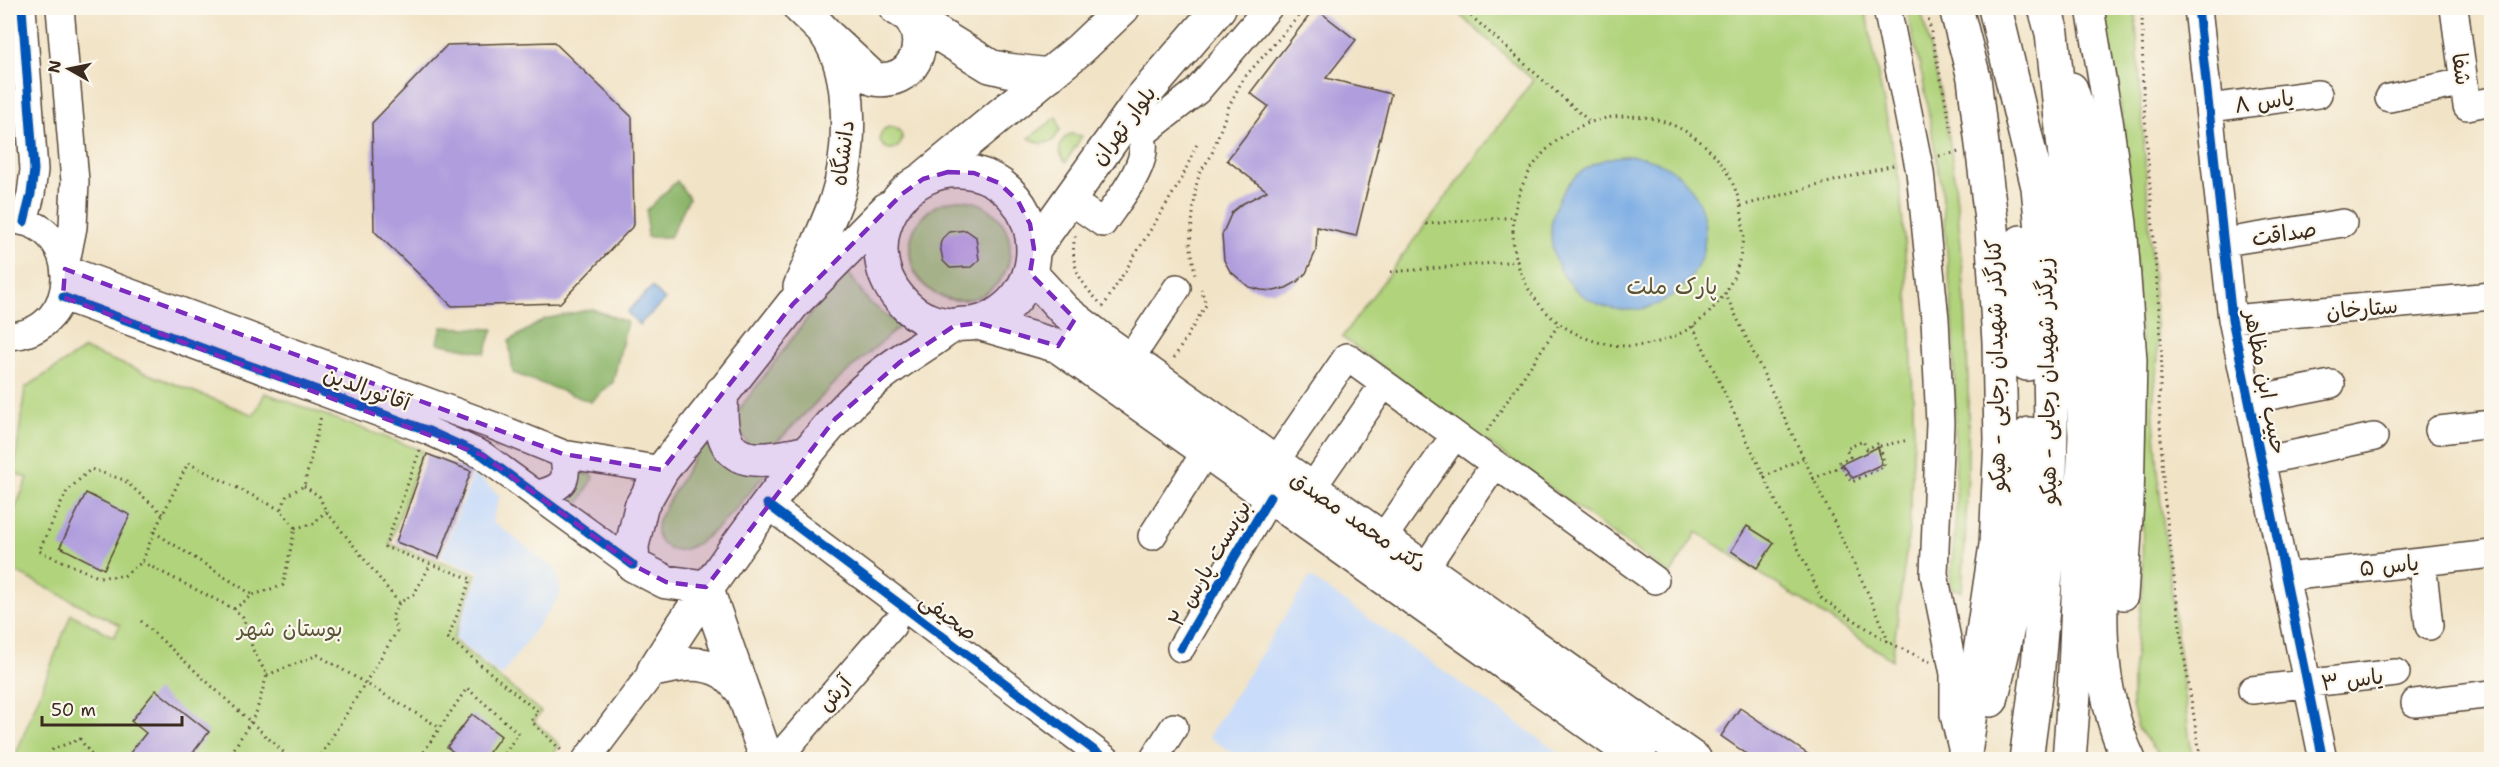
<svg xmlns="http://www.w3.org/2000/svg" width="2499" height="767" font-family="'Shantell Sans','Playpen Sans Arabic',sans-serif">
<rect width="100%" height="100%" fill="#fbf7ec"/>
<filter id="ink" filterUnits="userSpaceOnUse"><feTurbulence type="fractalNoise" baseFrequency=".0167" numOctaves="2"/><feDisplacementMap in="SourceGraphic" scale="12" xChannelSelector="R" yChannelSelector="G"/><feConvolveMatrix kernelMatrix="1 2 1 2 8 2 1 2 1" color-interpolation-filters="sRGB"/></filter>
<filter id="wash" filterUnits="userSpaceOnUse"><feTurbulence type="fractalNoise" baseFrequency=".008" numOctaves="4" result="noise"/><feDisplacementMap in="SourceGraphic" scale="24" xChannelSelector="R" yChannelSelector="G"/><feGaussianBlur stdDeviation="1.35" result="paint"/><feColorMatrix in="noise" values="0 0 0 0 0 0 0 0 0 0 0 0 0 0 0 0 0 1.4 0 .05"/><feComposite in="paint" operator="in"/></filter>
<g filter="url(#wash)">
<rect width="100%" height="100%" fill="#f1e3c6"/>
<path fill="#c9dcf9" d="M474 473 500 496 492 521 557 570 561 594 501 676 455 638 480 571 441 558Z
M1310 577 1568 759H1242L1208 737Z"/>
<path fill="#b0d37b" stroke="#767e4c" stroke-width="1.5" d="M1452 8H1865L1900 185 1911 333 1914 438 1909 531 1892 660 1697 532 1670 575 1342 337 1533 80Z
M1906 8H1920L1924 22C1934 65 1945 108 1951 151 1970 298 1973 444 1962 591L1950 588 1956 514 1954 334 1941 184 1922 75Z
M2103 8H2135L2158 357 2153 405 2160 496 2192 759H2167L2153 748 2138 728 2132 706V682L2142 596 2144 392 2130 178 2123 120 2112 69Z
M1057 117 1060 130 1053 141 1041 144 1029 138Z
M880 138a11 11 0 1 1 22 0a11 11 0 1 1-22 0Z
M1071 134 1082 136 1066 162C1056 153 1058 140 1071 134Z
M910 250a50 50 0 1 1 100 0a50 50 0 1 1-100 0Z
M845 268 868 301 900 326 839 379 777 442 751 449 732 419Z
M84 349 254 415 265 393 423 451 390 544 476 574 453 640 541 712 534 721 560 745 549 760H8V756L15 757 71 614 114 637 120 625 8 568V525L28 478 14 473 25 388Z
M709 431 771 467C752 488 699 563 669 548 656 542 656 532 658 520Z
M580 472 594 476 576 509 564 500 576 489Z"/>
<path fill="#8cb56b" stroke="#647044" stroke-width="1.5" d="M677 181 689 198 670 237H647V210Z
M592 309 627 322 613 382 591 402 513 373 509 341 545 319Z
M442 327 493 329 485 353 437 343Z"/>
<path fill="#79abe4" stroke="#5a6a81" stroke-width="1.5" d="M1551 233a77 77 0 1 1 154 0a77 77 0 1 1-154 0Z
M652 287 665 300 639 325 627 312Z"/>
<g id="blocks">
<path fill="#af9ddd" d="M1315 8 1356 40 1326 78 1391 94 1356 236 1317 227 1316 251 1306 273 1297 282 1286 288 1274 291 1261 290 1249 287 1230 271 1224 260 1222 235 1232 212 1242 204 1267 191 1227 160 1268 106 1250 93Z
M554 42 632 117 634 225 560 303 452 306 374 231 372 123 447 45Z
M966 230 976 237 979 260 971 267 950 268 943 261 940 245 942 239 949 232Z
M1878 447 1882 464 1853 478 1842 464Z
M427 454 471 471 439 558 396 542Z
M86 493 130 515 104 569 60 547Z
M1747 526 1774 543 1757 568 1731 551Z
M156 690 209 732 188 759H125L146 733 131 721Z
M1740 708 1815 759H1754L1721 736Z
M472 714 501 736 484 759H463L447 747Z"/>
</g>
</g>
<g filter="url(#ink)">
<use href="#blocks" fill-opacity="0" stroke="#564637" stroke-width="1.5"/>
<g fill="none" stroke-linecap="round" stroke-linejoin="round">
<defs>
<path id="minor" d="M22 8 34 170 31 194 24 222
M60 8 75 181 73 227 65 267
M1887 8 1920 172 1935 319 1940 423 1934 574 1954 674V715L1963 752
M2090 8 2109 120 2123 224 2133 360 2130 501 2124 596
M2198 8 2232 319 2323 760
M2454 8 2467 106 2492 101
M2389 98 2464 82
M2210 108 2318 94
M1141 135 1197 91 1268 8
M1068 199 1103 223C1116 203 1153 161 1141 136 1139 131 1132 127 1127 124
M8 220C83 219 85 333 8 336
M2225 242 2343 223
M65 269 494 426 563 454 662 470
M63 297 429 431 482 455 633 565
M2232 319 2492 296
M1130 359 1177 288
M2249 400 2331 384
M2439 430 2492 424
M2262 461 2374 437
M1275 462 1347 357 1655 580
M1312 488 1384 384
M538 494C564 487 569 481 563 454
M767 504 1107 760
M1152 536 1206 451
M1383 538 1455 435
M2422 562 2429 626
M1425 568 1495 464
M2286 577 2492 554
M1181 648 1270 497
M2252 690 2396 673
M2415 703 2492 694
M586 760 654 670
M776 760 892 626
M1153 760 1174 727"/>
<path id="major" d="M800 8C808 16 819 25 826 34 855 74 851 156 836 201 825 230 812 258 800 287
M896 8 990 66 1007 70 1049 75
M1956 8 1974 78 1992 228 1999 342 2001 440 1996 545 1964 760
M1995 8 2038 187 2049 306 2051 425 2049 537 2037 678 2026 760
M2045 8 2052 33 2078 281 2085 436 2074 694 2069 760
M830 38 874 79C912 85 931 46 910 17
M2071 89C2095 156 2103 224 2107 294 2110 343 2113 392 2111 440 2107 545 2082 661 2129 760
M924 178 1080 49 1123 8
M2021 242 2027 364
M1034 249 1141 99 1219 8
M1030 273 1065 311 1105 342 1695 760
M978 323 1058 346 1641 760
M722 392C715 467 748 466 808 452
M706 587 666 582 633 565 632 546 641 507 662 470 793 304 888 208
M706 587 767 760
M654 670C695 604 739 541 787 479 814 444 841 409 875 380 891 366 911 354 929 342 937 337 945 330 953 326 960 323 969 325 977 323 992 320 1010 307 1019 294 1050 251 1027 186 975 173 902 156 852 244 900 299 908 309 919 317 931 321 938 324 946 324 954 326
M654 670C676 665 701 659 723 672 730 676 737 686 743 692
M1991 700C2013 613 2031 524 2029 434"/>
</defs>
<use href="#minor" stroke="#564637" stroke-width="30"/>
<use href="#major" stroke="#564637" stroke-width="36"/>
<path stroke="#564637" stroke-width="3" stroke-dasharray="1.5 4.5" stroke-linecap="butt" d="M1462 8 1590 122
M1926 8 1953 137
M2142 8 2143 89 2162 353 2159 402 2164 495 2182 643 2201 760
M1513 231a115 115 0 1 1 230 0a115 115 0 1 1-230 0Z
M1939 156 1959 152
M1741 206 1897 164
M1426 224 1515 217
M1075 236C1069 266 1081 284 1101 304
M1391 272 1518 261
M1195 274 1190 242 1196 186 1200 172 1211 156 1229 106 1243 79 1306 8
M1725 293 1877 612 1888 641
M1103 307 1180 182 1197 144
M1693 326 1822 599 1888 642 1930 662
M1174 358 1206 305 1201 289
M1487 431 1559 324
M1880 446 1909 440
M420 450 385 547 471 579 448 638 538 712 531 721 563 752
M1764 477 1803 458
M1813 479 1841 466 1838 463 1850 457 1846 449 1863 441 1867 449 1879 443 1885 466 1852 482 1841 466
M304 486 319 496 326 511 399 603
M163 514 124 480 91 469 67 491 39 551 98 577 124 576 142 562 154 532 188 463 281 510
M295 528 313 524 326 511
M154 532 253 595
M142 562 234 609 243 617 253 650 267 675 256 713 227 760
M234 609 253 595 283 585 295 528 281 510 287 495 304 486 321 416
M141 621 292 760
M267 675 318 655 439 727
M45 760 53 749 80 739 95 760
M318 760 397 631 392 617 399 603 414 594 431 564
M429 760 422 754 467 688 518 733 501 760"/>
<use href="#minor" stroke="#fff" stroke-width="27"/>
<use href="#major" stroke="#fff" stroke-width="33"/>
<defs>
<path id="cycleway" d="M22 8 34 170 31 194 24 222
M2198 8 2232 319 2323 760
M63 297 429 431 482 455 633 565
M767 504 1107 760
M1181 648 1270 497"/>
</defs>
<use href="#cycleway" stroke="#fbf7ec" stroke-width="13"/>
<use href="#cycleway" stroke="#0057b8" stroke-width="9"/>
</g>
</g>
<path fill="#7b2cbf" fill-opacity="0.2" stroke="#7b2cbf" stroke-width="4.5" stroke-dasharray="12 8" stroke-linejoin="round" d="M948 172 974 173 999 183 1018 201 1030 224 1034 249 1030 273 1075 319 1058 346 978 323 954 326 900 362 835 419 706 587 666 582 633 565 482 455 63 297 65 269 563 454 662 470 793 304 902 194 923 179Z"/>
<g text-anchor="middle" stroke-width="4.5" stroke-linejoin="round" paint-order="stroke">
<g font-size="22" fill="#3b2a1e" stroke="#fbf7ec">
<text transform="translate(2462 69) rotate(82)" y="8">شفا</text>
<text transform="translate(2264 101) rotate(-8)" y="8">یاس ۸</text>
<text transform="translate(1123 125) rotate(-53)" y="8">بلوار تهران</text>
<text transform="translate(842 153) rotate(-83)" y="8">دانشگاه</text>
<text transform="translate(2284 233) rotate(-9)" y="8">صداقت</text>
<text transform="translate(2362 308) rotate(-5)" y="8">ستارخان</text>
<text transform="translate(1995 365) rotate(-91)" y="8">کنارگذر شهیدان رجایی - هپکو</text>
<text transform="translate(2046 381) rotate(-91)" y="8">زیرگذر شهیدان رجایی - هپکو</text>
<text transform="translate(2266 382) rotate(79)" y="8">حبیب ابن مظاهر</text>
<text transform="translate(367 388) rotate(20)" y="8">آقانورالدین</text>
<text transform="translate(1359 521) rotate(35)" y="8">دکتر محمد مصدق</text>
<text transform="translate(1209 563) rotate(-60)" y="8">بن‌بست پارس ۲</text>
<text transform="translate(2389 565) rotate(-6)" y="8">یاس ۵</text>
<text transform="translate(949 616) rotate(37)" y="8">صحیفی</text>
<text transform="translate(2352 679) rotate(-7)" y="8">یاس ۳</text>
<text transform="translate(834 693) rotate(-49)" y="8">آرش</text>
</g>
<g font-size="22" fill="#585435" stroke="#fbf7ec">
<text x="1672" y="294">پارک ملت</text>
<text x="290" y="636">بوستان شهر</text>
</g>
</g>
<rect width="2499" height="767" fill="none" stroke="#fbf7ec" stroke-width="30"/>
<g transform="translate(69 69) rotate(279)" stroke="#fbf7ec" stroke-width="4.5" paint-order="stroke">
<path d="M0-4.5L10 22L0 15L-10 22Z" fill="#3b2a1e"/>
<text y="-9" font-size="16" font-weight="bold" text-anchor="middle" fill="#3b2a1e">N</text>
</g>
<path d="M42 716v9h140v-9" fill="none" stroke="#3b2a1e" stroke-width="3"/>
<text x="51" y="716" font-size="18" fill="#3b2a1e" stroke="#fbf7ec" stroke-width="4.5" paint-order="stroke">50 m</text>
</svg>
